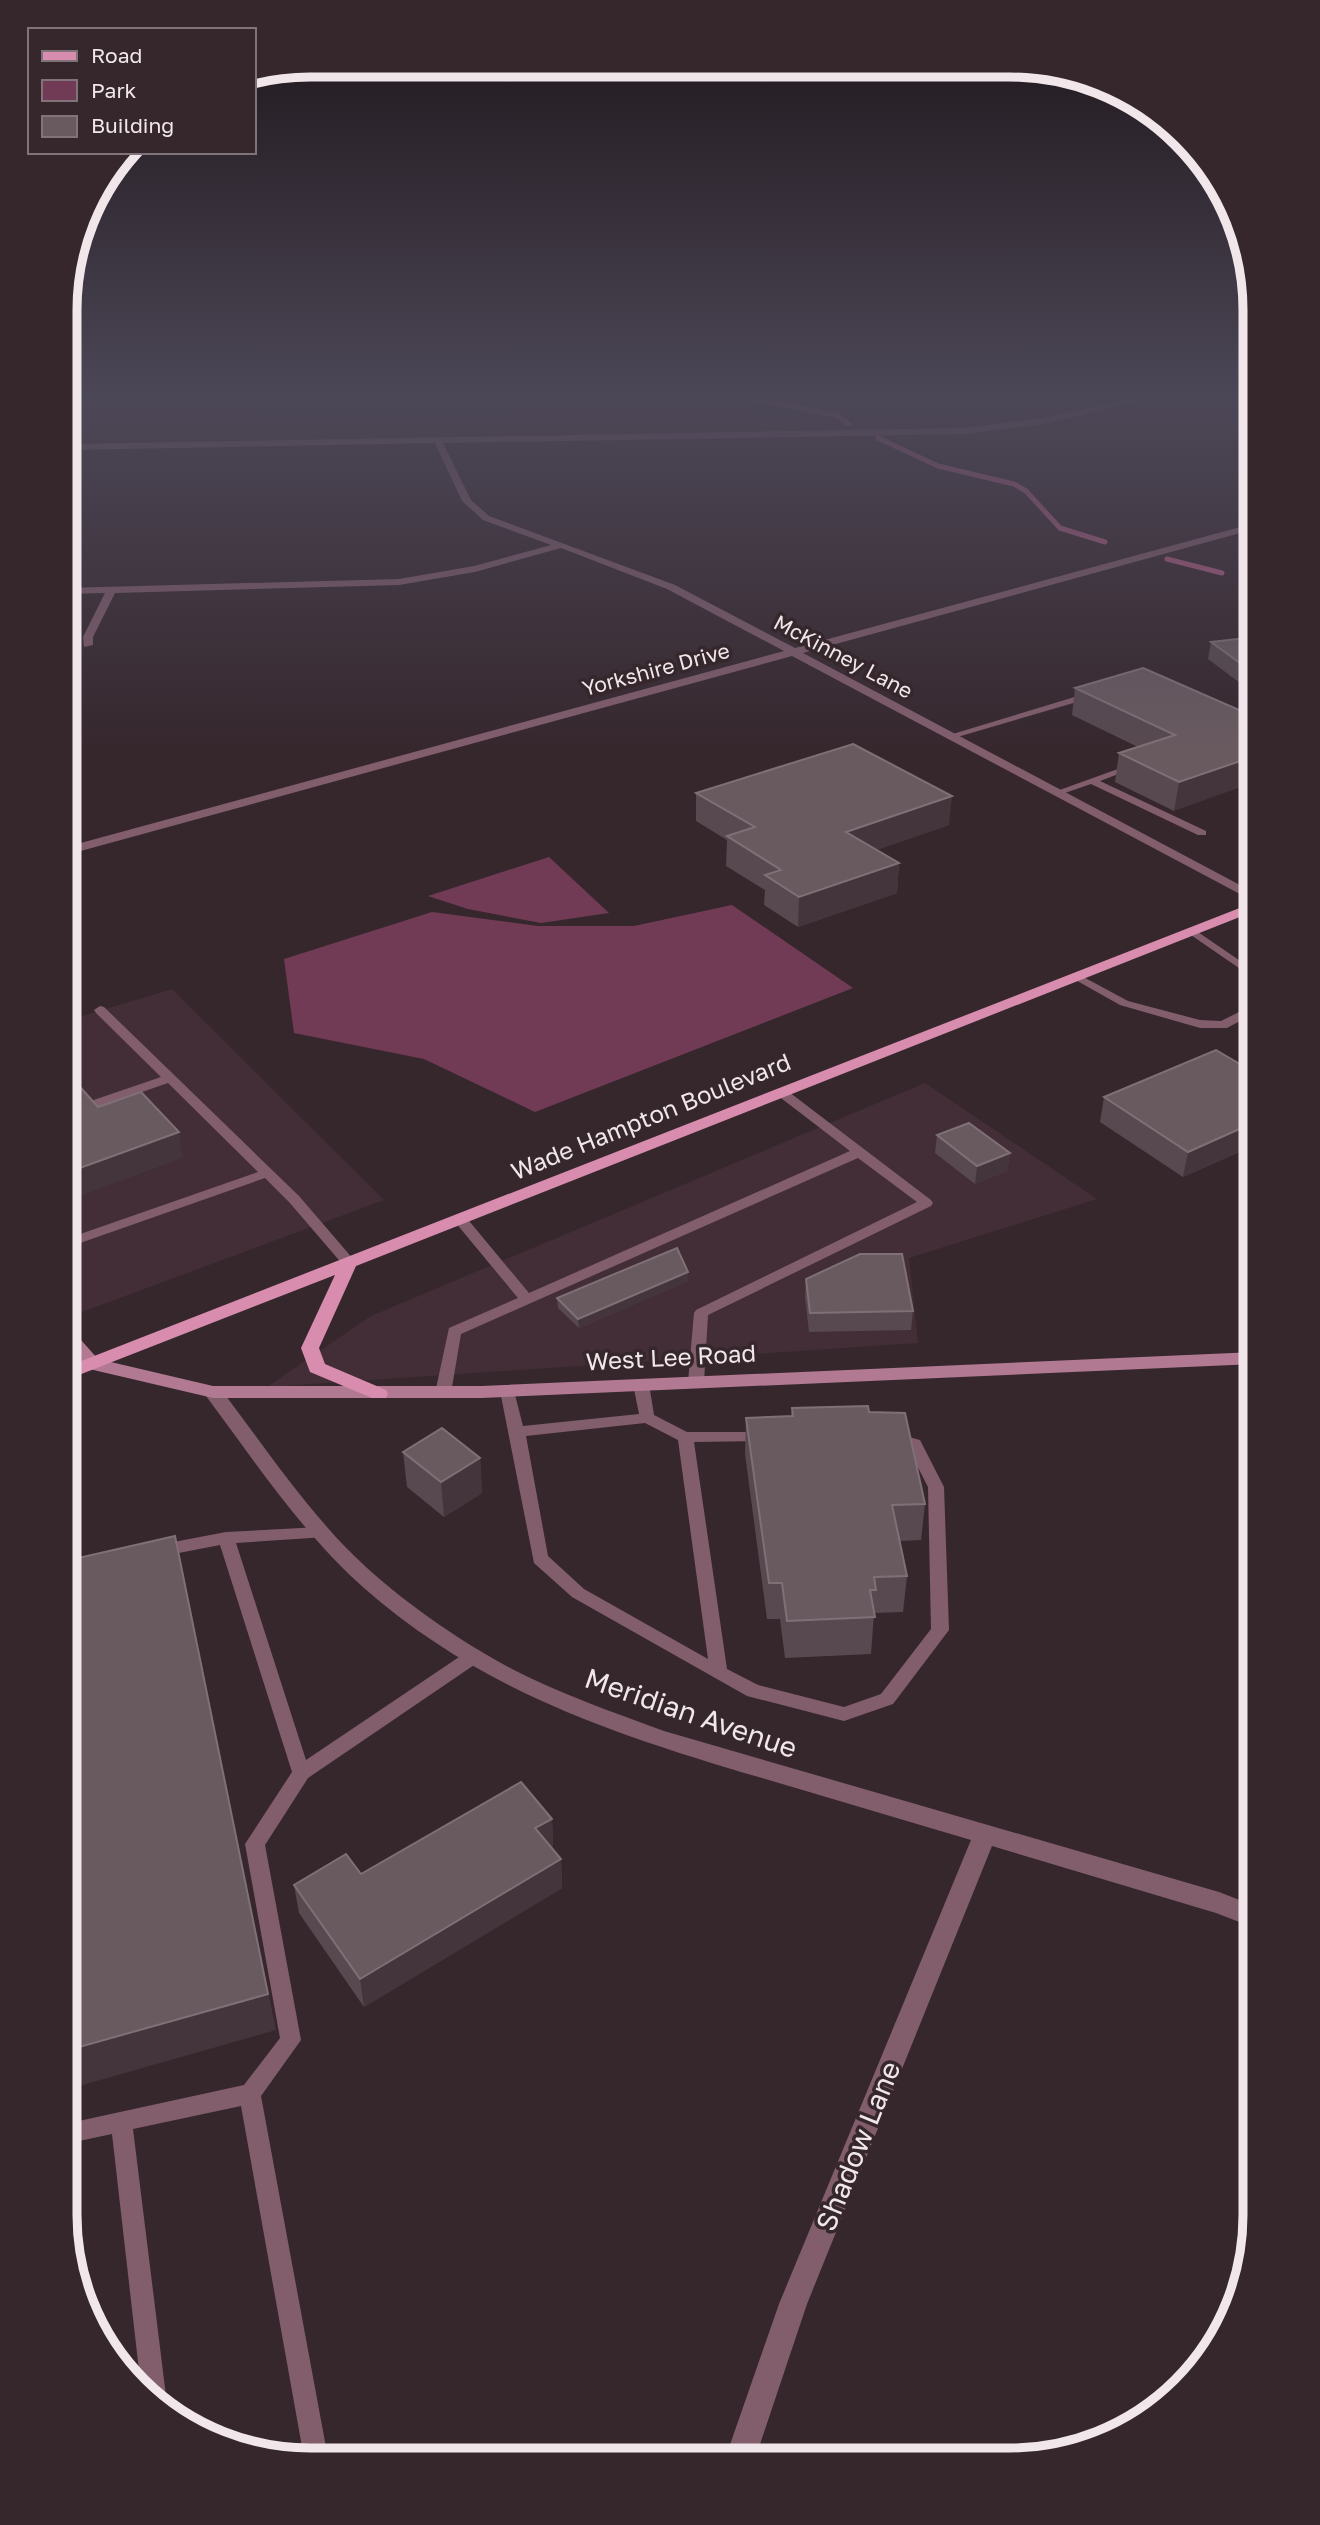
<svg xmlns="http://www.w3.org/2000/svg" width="1320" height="2525" font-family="'Golos Text',sans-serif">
<rect width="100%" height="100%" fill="#36272d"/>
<path fill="#432e37" d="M172 989 384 1200 66 1318V1021Z
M925 1083 1097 1199 909 1258 918 1343 267 1387 371 1316Z"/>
<path fill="#723b55" d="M549 857 609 913 541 923 468 909 428 896Z
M732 905 853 988 535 1112 424 1059 294 1033 284 959 432 912 538 926H634Z"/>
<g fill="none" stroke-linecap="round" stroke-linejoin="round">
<path stroke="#b05d84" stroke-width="5" d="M755 399 836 415 849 424
M878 438 938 466 1014 484 1026 491 1060 528 1105 542
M1167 559 1222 573
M1247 579 1255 581"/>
<path fill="#825e6d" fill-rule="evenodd" d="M1091 692 1094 693V697L954 738 946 736Z
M1129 765 1137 767 1100 781 1206 831V835H1198L1091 784 1059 795 1054 792Z
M1192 928 1255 971V979L1188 933V929Z
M1076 973 1128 1001 1200 1020 1221 1021 1255 1004V1013L1227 1028H1200L1120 1005 1072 978V974Z
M100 1006 104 1007 299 1196 354 1260 356 1263 354 1266H344L289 1202 265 1178 66 1248V1239L258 1172 168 1083 90 1110H82L80 1107 82 1104 161 1077 96 1013 94 1010Z
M781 1088 785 1089 931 1200 933 1203 931 1206 708 1315 704 1382 701 1386H691L688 1382 694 1313 696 1310 917 1202 858 1158 461 1334 451 1393 443 1398 438 1397 435 1393 449 1328 518 1298 455 1222 453 1219 455 1216H465L529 1293 850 1151 777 1095 775 1092 777 1089Z
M641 1379 649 1384 654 1415 687 1432H767L770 1436 767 1440 762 1441 694 1442 727 1669 758 1685 844 1707 881 1694 931 1629 928 1487 908 1448 889 1442 886 1438 889 1434 894 1433 920 1440 944 1487 949 1630 893 1704 844 1721 747 1696 572 1597 534 1563 500 1391 503 1387H513L523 1426 639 1414 633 1384ZM645 1423 678 1440 708 1659 584 1589 548 1556 526 1436Z
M320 1527 326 1529 328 1533 326 1537 236 1543 306 1760 468 1651 474 1649 480 1651 483 1656 480 1661 308 1778 265 1845 301 2040 261 2096 328 2458H304L241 2106 133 2129 167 2404 164 2410 149 2400 141 2388 112 2134 65 2144V2124L244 2085 280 2038 245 1844 292 1772 220 1545 158 1557 152 1555 150 1551 152 1547 158 1545 226 1532Z"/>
<path fill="#825e6d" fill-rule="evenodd" d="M1132 399H1147L1043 424 964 434 443 443 471 500 489 516 675 585 795 648 1255 523V529L803 653 1255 893V902L792 656 66 855V847L784 651 667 589 561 548 475 572 399 585 115 593 93 637V645L84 647 83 637 105 593 66 594V588L399 579 474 566 551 545 483 520 462 501 435 443 67 450V444L964 428 1043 418Z
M213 1386 220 1388C255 1434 288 1483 327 1527 374 1582 448 1635 512 1669 560 1694 613 1712 664 1731L1219 1892 1255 1906V1928L1216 1913 992 1846 807 2304 755 2459H725L779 2304 971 1840C901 1819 832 1799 762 1778 616 1735 481 1691 364 1588 302 1533 256 1463 206 1396L204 1392 206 1388Z"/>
<path fill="#b27992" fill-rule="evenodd" d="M66 1328 72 1330 98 1359 213 1386H482L1255 1352V1364L482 1398H213L85 1368 66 1345Z"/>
<path fill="#d88dae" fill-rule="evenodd" d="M1255 902V911L356 1266 319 1348 325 1364 386 1390 388 1394 386 1398H372L310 1372 301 1348 335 1275 66 1380V1367Z"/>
</g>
<path fill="#584950" d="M1255 637V688L1248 689 1208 659 1211 642Z
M1075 688 1255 717 1174 811 1115 782 1119 753 1138 747 1072 715Z
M696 793 949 825 876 850 899 863 897 893 798 927 764 905 765 890 726 866 727 840 696 821Z
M1255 1073V1145L1183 1177 1100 1122 1104 1097Z
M937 1135 1010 1153 1007 1171 975 1184 935 1153Z
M688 1272V1281L579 1328 558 1308 557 1298Z
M806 1279 913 1311 911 1330 809 1332 805 1297Z
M792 1408 869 1412 925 1504 921 1540 900 1541 907 1576 903 1612 874 1613 871 1654 785 1658 780 1619H767L745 1454 746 1418 791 1416Z
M403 1452 480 1458 482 1493 444 1517 407 1487Z
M552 1819 553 1847 551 1848 561 1859 562 1888 364 2007 299 1913 294 1885 361 1874Z"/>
<path fill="#44343b" d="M1251 671H1255V688L1248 689Z
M1255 756V782L1174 811 1179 782Z
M952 796 949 825 844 861 846 832Z
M899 863 897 893 798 927 799 897Z
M1255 1122V1145L1183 1177 1188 1152Z
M179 1132 183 1158 66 1201V1173Z
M1010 1153 1007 1171 975 1184 977 1166Z
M688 1272V1281L579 1328 578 1319Z
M480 1458 482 1493 444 1517 441 1482Z
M175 1536 276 2030 65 2090V2051Z
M552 1819 553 1847 537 1857 535 1828Z
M561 1859 562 1888 364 2007 360 1979Z"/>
<path fill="#695a60" stroke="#7e7076" stroke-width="2" d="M1255 637V671H1251L1211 642Z
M1143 668 1255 717V756L1179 782 1119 753 1175 735 1075 688Z
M853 744 952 796 846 832 899 863 799 897 765 875 781 870 727 836 755 827 696 793Z
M1216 1050 1255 1073V1122L1188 1152 1104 1097Z
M66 1072 73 1080 75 1086 80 1087 98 1107 141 1092 179 1132 66 1173Z
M969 1123 1010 1153 977 1166 937 1135Z
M677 1248 688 1272 578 1319 557 1298Z
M860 1254H902L913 1311 810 1313 806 1279Z
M868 1406 869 1412 905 1413 925 1504 892 1505 907 1576 874 1577 876 1590H870L875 1617 787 1621 782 1583H769L746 1418 793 1416 792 1408Z
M442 1428 480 1458 441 1482 403 1452Z
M175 1536 268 1994 65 2051V1561Z
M521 1782 552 1819 535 1828 561 1859 360 1979 294 1885 346 1854 361 1874Z"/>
<linearGradient id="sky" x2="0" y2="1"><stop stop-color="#1e1519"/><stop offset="0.53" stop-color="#4c4757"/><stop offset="1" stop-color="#4c4757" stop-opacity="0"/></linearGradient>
<rect width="1320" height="752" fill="url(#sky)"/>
<g text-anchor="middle" stroke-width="7" stroke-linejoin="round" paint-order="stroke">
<g font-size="21" fill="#f1e7eb" stroke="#36272d">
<text transform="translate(843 657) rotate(28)" y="7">McKinney Lane</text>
<text transform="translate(656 670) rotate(-15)" y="7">Yorkshire Drive</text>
</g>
<g font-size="24" fill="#f1e7eb" stroke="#36272d">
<text transform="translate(651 1117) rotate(-22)" y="8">Wade Hampton Boulevard</text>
<text transform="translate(671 1358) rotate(-3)" y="8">West Lee Road</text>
</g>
<g font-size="28" fill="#f1e7eb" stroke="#36272d">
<text transform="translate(691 1713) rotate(19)" y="10">Meridian Avenue</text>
<text transform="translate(858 2146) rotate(-68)" y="10">Shadow Lane</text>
</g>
</g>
<path d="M0 0H1320V2525H0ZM310 77H1010A233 233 0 0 1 1243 310V2215A233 233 0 0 1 1010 2448H310A233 233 0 0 1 77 2215V310A233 233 0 0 1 310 77Z" fill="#36272d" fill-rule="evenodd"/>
<path fill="none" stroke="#f1e7eb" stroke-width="9" d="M310 77H1010A233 233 0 0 1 1243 310V2215A233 233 0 0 1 1010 2448H310A233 233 0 0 1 77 2215V310A233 233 0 0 1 310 77Z"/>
<rect x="28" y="28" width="228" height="126" fill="#36272d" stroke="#817479" stroke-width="2"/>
<rect x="42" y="51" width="35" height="10" fill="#d88dae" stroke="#817479" stroke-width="2"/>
<text x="91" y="63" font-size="21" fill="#f1e7eb">Road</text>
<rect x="42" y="80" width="35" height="21" fill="#723b55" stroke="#817479" stroke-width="2"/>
<text x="91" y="98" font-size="21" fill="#f1e7eb">Park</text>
<rect x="42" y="116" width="35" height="21" fill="#695a60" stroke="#817479" stroke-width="2"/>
<text x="91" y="133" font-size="21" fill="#f1e7eb">Building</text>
</svg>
